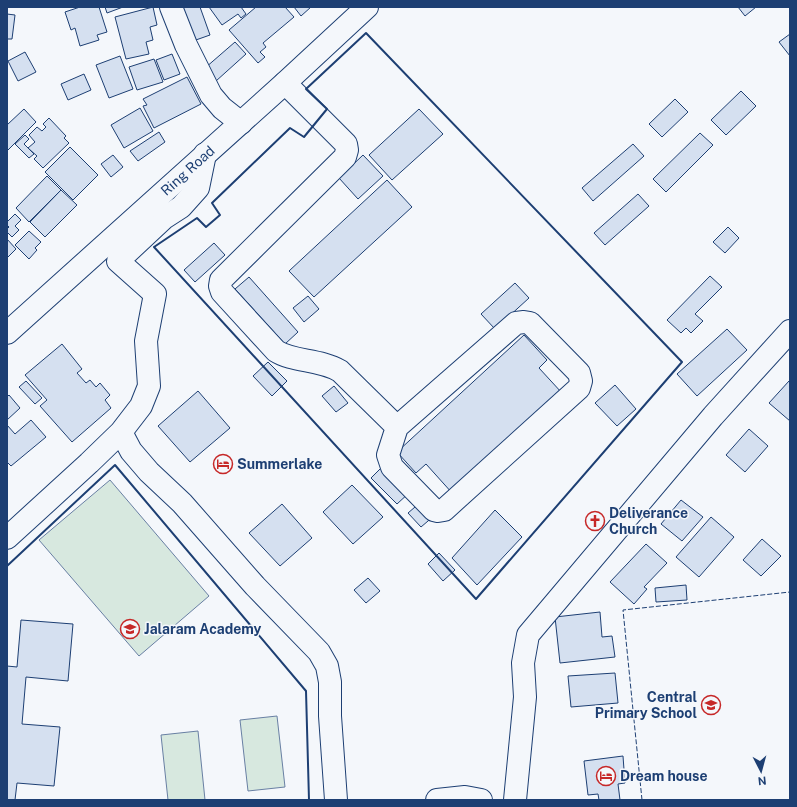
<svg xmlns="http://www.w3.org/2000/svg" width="797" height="807" font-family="'Public Sans',sans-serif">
<rect width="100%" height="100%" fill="#f4f7fb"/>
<path fill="#d7e8df" stroke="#687fa3" d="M110 480 209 596 139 656 39 540Z
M277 716 285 787 248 791 240 720Z
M198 731 205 800H168L161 735Z"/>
<path fill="#d5e0f0" stroke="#1d3f73" d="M80 7H99L107 32 97 35 99 40 80 46 75 28 71 30 65 12Z
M105 7H123L107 13Z
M153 7 157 25 150 27 153 40 146 42 149 54 126 59 115 17Z
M181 7H200L210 35 193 41Z
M209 7H241L246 14 241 18 238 14 222 25Z
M256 7H285L294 17 263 43 266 47 260 52 265 57 258 63 229 30Z
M294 7H311L301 16Z
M738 7H756L745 16Z
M7 14 15 15 12 39H7Z
M790 34V56L779 42Z
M235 42 246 54 216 81 205 68Z
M25 52 36 72 18 81 8 61Z
M172 54 180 74 164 80 156 60Z
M120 56 133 89 109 98 96 65Z
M154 59 163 82 137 90 129 67Z
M84 74 91 90 68 100 61 84Z
M187 77 201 104 154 128 143 106 147 105 143 99Z
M741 91 756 106 726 135 711 120Z
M675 99 688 112 662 137 649 124Z
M140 108 153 131 124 148 111 125Z
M24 109 36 122 7 151V125Z
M419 109 443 134 392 180 369 155Z
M49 118 66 136 64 138 69 143 43 168 34 159 37 156 28 148 35 142 29 135 37 127 42 131 46 127 43 124Z
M159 132 165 142 138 161 130 151Z
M700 133 713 145 666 192 653 179Z
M25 135 29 139 24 144 34 154 29 158 15 144Z
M633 144 644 156 593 201 582 188Z
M70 147 98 175 73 200 45 172Z
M113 155 123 167 111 177 101 164Z
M363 155 383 176 358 199 339 178Z
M47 176 61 190 29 222 16 208Z
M387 180 412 207 314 297 289 271Z
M61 190 77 205 45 237 30 222Z
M638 194 649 206 605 245 594 233Z
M15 214 21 220 15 226 19 230 12 237 7 232V229L9 227 7 225V222Z
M728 227 739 238 725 253 713 242Z
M29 231 41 242 35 248 37 250 29 259 15 245Z
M7 239 16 249 7 258Z
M214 243 225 255 195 282 184 270Z
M710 276 722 287 695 314 703 321 691 333 686 328 681 333 667 320Z
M249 277 298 332 285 344 235 289Z
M515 283 529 298 495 329 481 314Z
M308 296 319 309 304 322 293 308Z
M727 329 747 350 697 396 677 374Z
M524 335 547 360 539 368 562 393 453 494 426 464 416 473 397 452Z
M62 344 82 369 77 373 86 383 90 380 96 387 100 383 110 395 105 400 111 408 72 442 40 406 47 400 25 375Z
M268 362 287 381 272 396 253 376Z
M26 381 42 398 35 404 19 387Z
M789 381 790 382V421L769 403Z
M615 385 636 409 617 426 595 403Z
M334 386 348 403 336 412 322 396Z
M198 391 230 428 190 462 158 426Z
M9 395 20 408 7 420V397Z
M31 420 46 437 11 466 7 462V425L15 434Z
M749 429 768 446 745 472 726 455Z
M384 465 410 492 397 504 371 478Z
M352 485 383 517 353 544 323 512Z
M681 500 703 517 682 541 661 524Z
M422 501 435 515 421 527 408 513Z
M282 504 312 538 280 566 249 533Z
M495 510 522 537 477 585 452 558Z
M711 517 734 537 699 577 676 557Z
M762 539 781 556 761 576 743 560Z
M646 544 667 563 644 587 647 589 634 604 610 582Z
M439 553 455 570 443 581 428 564Z
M368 578 380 591 366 603 354 590Z
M686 585 687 600 656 602 655 588Z
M600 612 602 637 612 636 615 657 560 663 555 617Z
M21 620 73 624 68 681 26 677 22 724 60 727 54 786 17 783 15 800H7V666L17 667Z
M615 673 618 703 571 707 568 676Z
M623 756 625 783 618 784 620 800H599L598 794 588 795 584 761Z"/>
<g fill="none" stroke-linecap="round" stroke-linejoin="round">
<defs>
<path id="minor" d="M171 7 186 45 211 95 222 108 241 123
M285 83 346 144 347 150 345 157 221 280 220 286 222 292 276 351C293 362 320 359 340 371L397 427
M524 322 530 323 579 373 581 381 579 388 444 510 438 511 434 510 392 467 388 455 397 427 516 323Z
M121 432 131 451 149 472 182 503 255 586 319 652 327 666 330 682V716L336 800
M7 538 89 463 121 432 141 406 149 386 146 341 155 294 118 261 164 218 181 207 198 188 205 154
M437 800 465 797 481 800
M515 800 525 697 523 663 528 635 713 416 790 331"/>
<g id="major">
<path id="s1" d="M7 333 285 83 367 7"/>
</g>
</defs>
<use href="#minor" stroke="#1d3f73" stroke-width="24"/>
<use href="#major" stroke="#1d3f73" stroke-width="24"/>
<use href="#minor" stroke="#f4f7fb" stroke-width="22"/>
<use href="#major" stroke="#f4f7fb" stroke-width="22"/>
<path stroke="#1d3f73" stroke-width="1" stroke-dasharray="5 2" stroke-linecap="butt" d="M642 800 623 610 790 592"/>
<path stroke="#1d3f73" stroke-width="2" d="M366 33 682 362 476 599 154 247 197 218 206 227 220 215 212 203 290 128 304 137 327 109 306 89Z
M7 566 115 465 306 691 309 800"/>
</g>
<defs>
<symbol id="hotel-ring" viewBox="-11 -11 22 22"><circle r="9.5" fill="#f4f7fb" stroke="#c62828" stroke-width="1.5"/><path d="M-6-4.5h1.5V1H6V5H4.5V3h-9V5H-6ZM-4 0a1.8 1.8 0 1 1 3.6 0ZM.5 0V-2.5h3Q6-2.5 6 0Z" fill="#c62828"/></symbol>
<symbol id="church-ring" viewBox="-11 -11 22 22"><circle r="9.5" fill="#f4f7fb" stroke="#c62828" stroke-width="1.5"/><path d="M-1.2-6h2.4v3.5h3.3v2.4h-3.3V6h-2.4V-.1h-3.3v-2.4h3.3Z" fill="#c62828"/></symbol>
<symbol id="school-ring" viewBox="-11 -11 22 22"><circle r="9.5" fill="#f4f7fb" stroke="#c62828" stroke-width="1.5"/><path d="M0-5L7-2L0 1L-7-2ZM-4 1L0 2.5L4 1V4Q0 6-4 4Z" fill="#c62828"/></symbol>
</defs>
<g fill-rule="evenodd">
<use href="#hotel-ring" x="212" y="453" width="22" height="22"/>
<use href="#church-ring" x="584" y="510" width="22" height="22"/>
<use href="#school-ring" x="119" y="618" width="22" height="22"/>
<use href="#school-ring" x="700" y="694" width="22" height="22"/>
<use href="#hotel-ring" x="595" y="765" width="22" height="22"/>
</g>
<g text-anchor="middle" stroke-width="3" stroke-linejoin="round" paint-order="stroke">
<g font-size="14" fill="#1d3f73" stroke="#f4f7fb">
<text dy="5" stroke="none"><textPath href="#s1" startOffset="243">Ring Road</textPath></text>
</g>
<g font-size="14" font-weight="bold" fill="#1d3f73" stroke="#f4f7fb" text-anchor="start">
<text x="237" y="469">Summerlake</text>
<text x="609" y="518">Deliverance<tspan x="609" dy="16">Church</tspan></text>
<text x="144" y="634">Jalaram Academy</text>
<text x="697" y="702" text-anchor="end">Central<tspan x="697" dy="16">Primary School</tspan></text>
<text x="620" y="781">Dream house</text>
</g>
</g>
<rect width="797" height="807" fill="none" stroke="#1d3f73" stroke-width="16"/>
<g transform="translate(761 771) rotate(174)" stroke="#f4f7fb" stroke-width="3" paint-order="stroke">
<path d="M0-3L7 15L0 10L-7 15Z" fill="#1d3f73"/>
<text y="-6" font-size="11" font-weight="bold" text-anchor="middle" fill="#1d3f73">N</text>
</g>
</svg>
